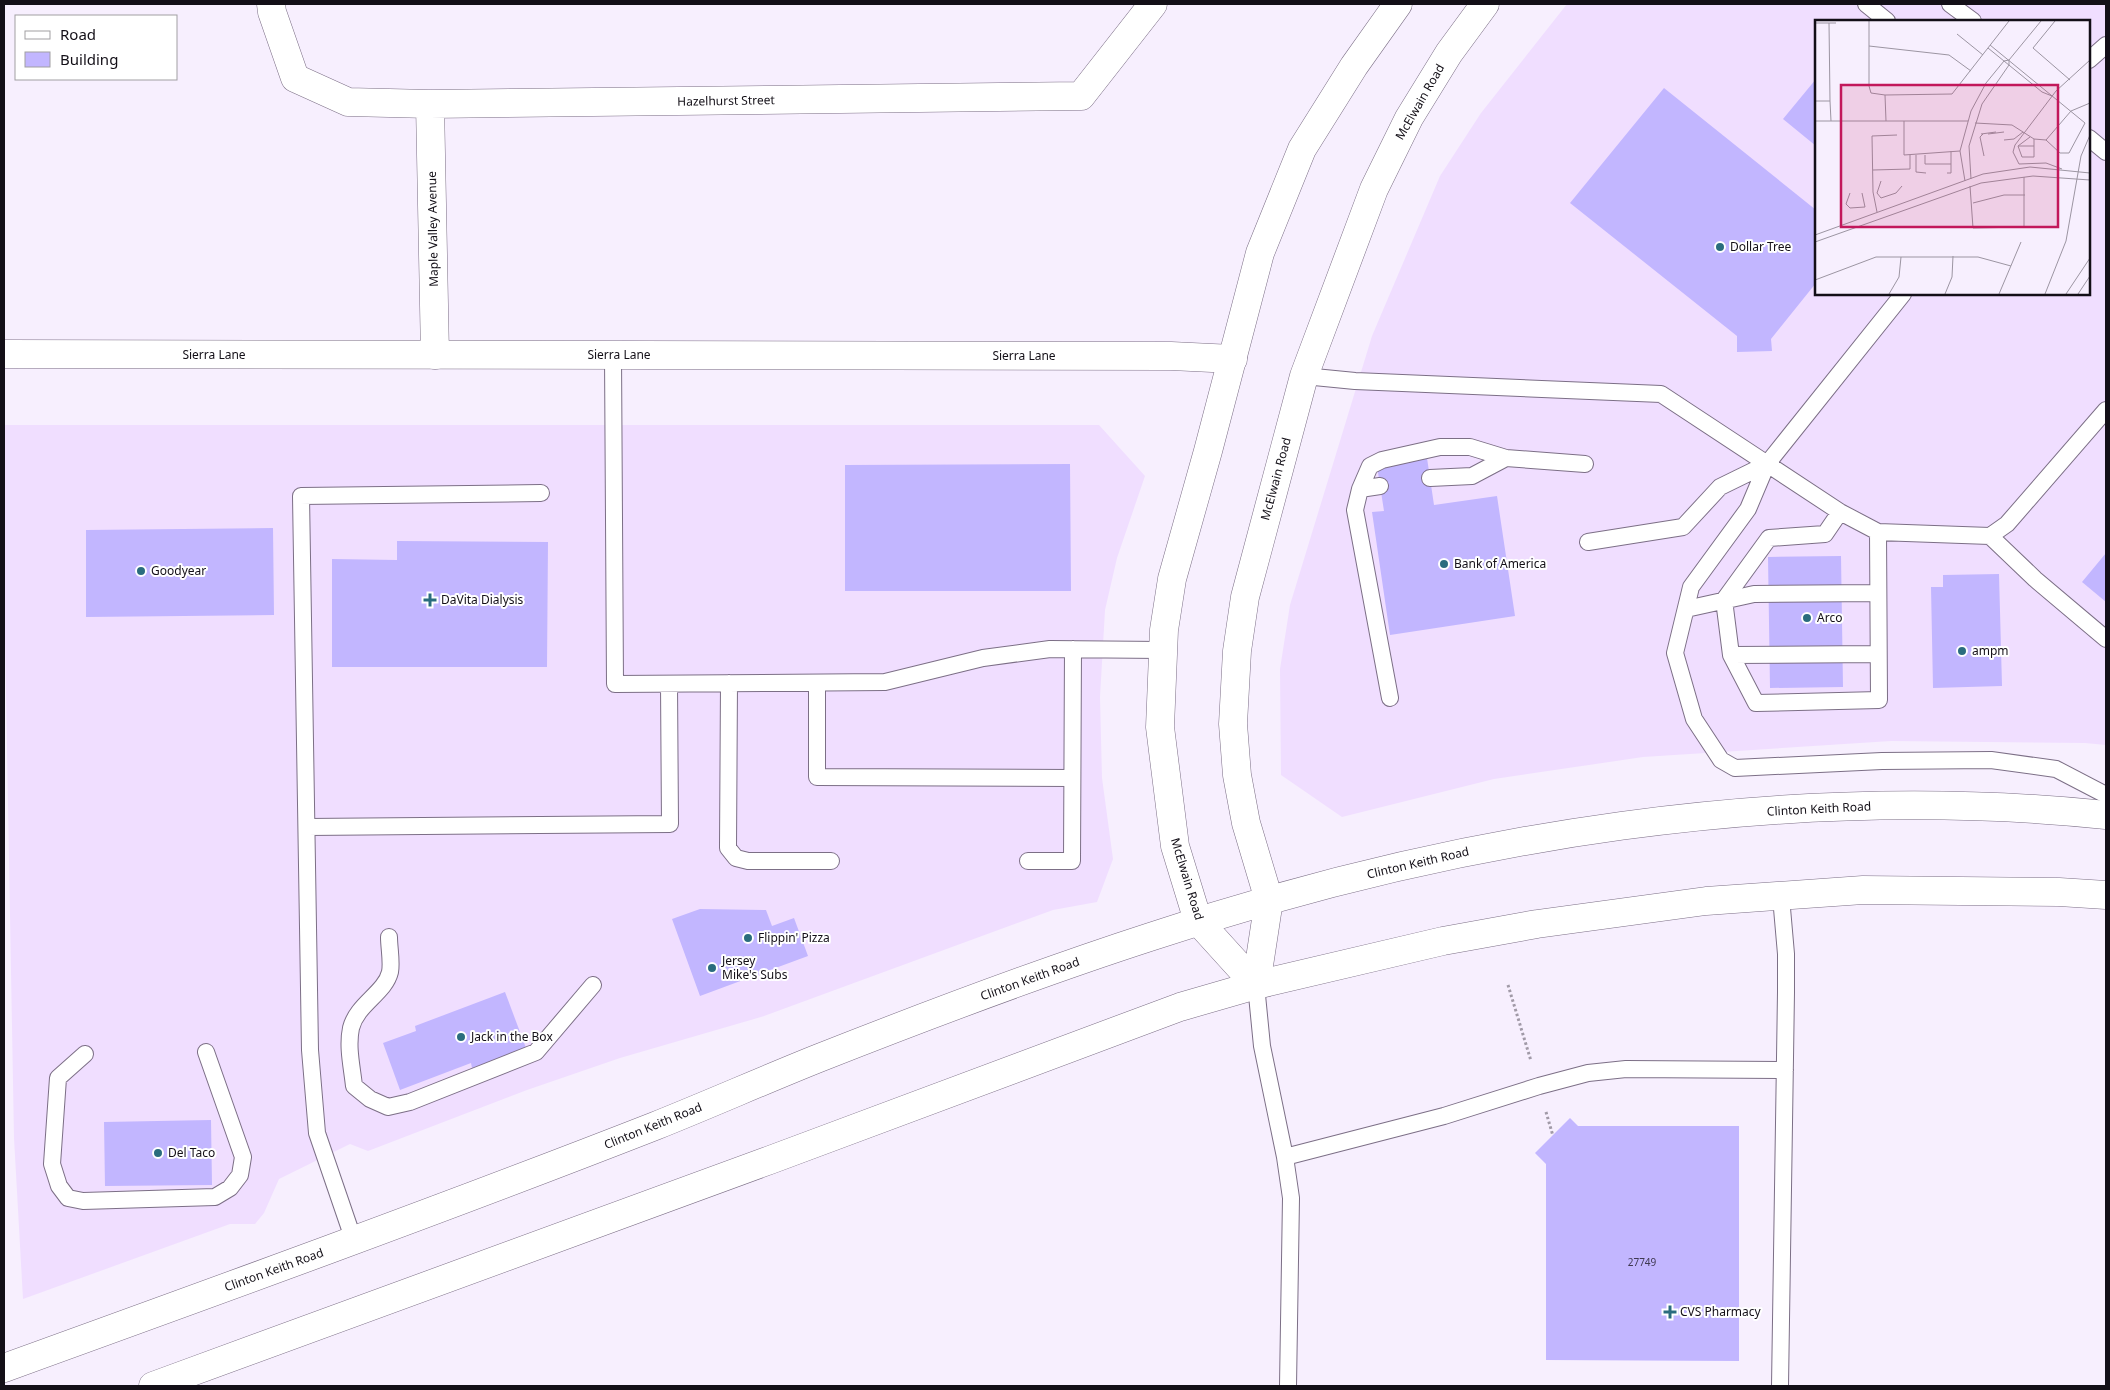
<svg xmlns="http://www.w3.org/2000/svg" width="2110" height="1390" font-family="'Noto Sans',sans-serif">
<rect width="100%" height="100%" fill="#f7effe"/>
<path fill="#f0deff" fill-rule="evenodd" d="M1567 4H2106V745L2085 743 1891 741 1643 757 1494 779 1342 817 1281 775 1280 669 1290 605 1372 336 1440 176 1481 113ZM1816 21H2089V294H1816Z
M4 425H1099L1145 476 1117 558 1105 610 1100 697 1102 778 1113 859 1097 902 1053 910 761 1017 620 1058 527 1090 368 1151 350 1144 279 1179 264 1213 255 1224H230L23 1299 14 1138 4 581Z"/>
<path fill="#c2b6ff" d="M1816 79V146L1783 119Z
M1664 88 1816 210V283L1771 339 1772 351 1737 352V336L1570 203Z
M1427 458 1434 505 1497 496 1515 616 1390 635 1372 512 1384 511 1377 466Z
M1070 464 1071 591H845V465Z
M273 528 274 615 86 617V530Z
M397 541 548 542 547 667H332V559L397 560Z
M2106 553V602L2082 582Z
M1841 556 1843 687 1770 688 1768 557Z
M1999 574 2002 686 1933 688 1931 587H1943V575Z
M700 909 766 910 772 926 794 918 808 956 700 996 672 919Z
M505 992 526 1048 472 1068 471 1063 400 1090 383 1043 416 1031 415 1026Z
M1570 1118 1578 1126H1739V1361L1546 1360V1164L1535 1153Z
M211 1120 212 1185 105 1186 104 1122Z"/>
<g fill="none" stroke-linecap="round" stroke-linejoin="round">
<defs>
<path id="service" d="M1866 4 1887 21
M1950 4 1973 21
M2089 60 2106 45
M2089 138 2106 152
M1903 294 1767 464 1748 509 1691 587 1675 653 1694 719 1721 760 1735 768 1882 761 1991 760 2056 769 2106 795
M613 355 615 684 885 682 983 658 1050 649 1162 650
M1304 376 1355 381 1661 394 1840 512 1878 532 1990 536 2007 524 2106 410
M1430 478 1472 476 1506 458 1585 464
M1380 486 1360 489 1355 510 1390 698
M1360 489 1370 466 1382 460 1440 447H1470L1506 458
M1840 512 1825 534 1769 538 1724 600 1731 655 1756 703 1879 700 1878 532
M1990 536 2035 579 2106 639
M1588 542 1683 527 1720 487 1767 464
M1686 609 1754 594 1878 593
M1731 655 1878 654
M729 683 728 848 736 858 748 861H831
M817 683V777L1072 778
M307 827 670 824 669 684
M1028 861H1072L1073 649
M389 937C389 948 392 962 390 972 385 993 357 1004 351 1028 347 1047 352 1067 354 1086L370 1099 388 1107 410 1102 536 1052 593 985
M1256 985 1262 1046 1285 1157 1291 1198 1288 1386
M85 1054 58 1078 52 1164 59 1186 68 1198 83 1201 215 1197 230 1188 240 1175 243 1157 206 1052
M1285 1157 1444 1116 1539 1086 1588 1073 1626 1069 1785 1070
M354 1241 317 1133 310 1050 301 496 541 493
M1780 1386 1786 992V954L1781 897"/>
<path id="minor" d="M271 4 272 12 295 78 348 102 430 104 1081 96 1153 4
M430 104 435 355"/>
<path id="tertiary" d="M4 354 1171 356 1233 359"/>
<path id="secondary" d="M1256 985 1198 921 1175 846 1160 727 1164 630 1172 579 1208 451 1260 253 1302 149 1354 66 1398 4
M1256 985 1269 900 1246 823 1237 775 1233 724 1237 651 1245 597 1304 376 1374 189 1409 118 1449 53 1485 4"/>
<path id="primary" d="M4 1368C222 1289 440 1210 655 1126 710 1104 764 1080 819 1058 928 1015 1039 973 1150 937 1453 836 1787 782 2106 815
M153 1386 770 1160 1180 1007 1256 985 1443 941 1537 924 1706 901 1863 890 2059 892 2106 895"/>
</defs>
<use href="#service" stroke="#7c6f86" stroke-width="18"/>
<use href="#minor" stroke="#7c6f86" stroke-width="29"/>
<use href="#tertiary" stroke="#7c6f86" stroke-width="29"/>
<use href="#secondary" stroke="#7c6f86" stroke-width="29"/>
<use href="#primary" stroke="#7c6f86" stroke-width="29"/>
<path stroke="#a19aa7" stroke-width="3" stroke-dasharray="2.5 2.5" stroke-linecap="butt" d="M1508 985 1531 1061
M1546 1112 1553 1136"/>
<use href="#service" stroke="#fff" stroke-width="16"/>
<use href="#minor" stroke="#fff" stroke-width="28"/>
<use href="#tertiary" stroke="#fff" stroke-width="28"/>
<use href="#secondary" stroke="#fff" stroke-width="28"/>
<use href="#primary" stroke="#fff" stroke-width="28"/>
</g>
<g fill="#2a6c7e" stroke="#fff" stroke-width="2">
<circle cx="1720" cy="247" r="5"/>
<circle cx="1444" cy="564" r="5"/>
<circle cx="141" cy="571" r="5"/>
<path d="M427.5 592.5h5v5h5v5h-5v5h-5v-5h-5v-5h5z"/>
<circle cx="1807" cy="618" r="5"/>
<circle cx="1962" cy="651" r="5"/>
<circle cx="748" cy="938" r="5"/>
<circle cx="712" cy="968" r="5"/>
<circle cx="461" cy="1037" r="5"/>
<circle cx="158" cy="1153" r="5"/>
<path d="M1667.5 1304.5h5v5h5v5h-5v5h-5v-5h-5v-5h5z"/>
</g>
<g text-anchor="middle" stroke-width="4" stroke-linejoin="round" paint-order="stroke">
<g font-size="10" fill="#3f3951">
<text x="1642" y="1266">27749</text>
</g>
<g font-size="12" fill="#130f17" stroke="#fff">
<text transform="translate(726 101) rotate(-1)" y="4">Hazelhurst Street</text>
<text transform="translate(1420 102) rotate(-60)" y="4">McElwain Road</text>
<text transform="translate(433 229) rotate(-91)" y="4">Maple Valley Avenue</text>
<text x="214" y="359">Sierra Lane</text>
<text x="619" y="359">Sierra Lane</text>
<text x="1024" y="360">Sierra Lane</text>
<text transform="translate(1276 479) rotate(-75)" y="4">McElwain Road</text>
<text transform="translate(1819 809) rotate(-3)" y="4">Clinton Keith Road</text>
<text transform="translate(1418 863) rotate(-13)" y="4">Clinton Keith Road</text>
<text transform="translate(1187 879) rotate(73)" y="4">McElwain Road</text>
<text transform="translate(1030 979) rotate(-20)" y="4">Clinton Keith Road</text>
<text transform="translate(653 1126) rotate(-22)" y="4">Clinton Keith Road</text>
<text transform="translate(274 1270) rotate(-20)" y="4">Clinton Keith Road</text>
</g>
<g font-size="12" fill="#130f17" stroke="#fff" text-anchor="start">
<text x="1730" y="251">Dollar Tree</text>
<text x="1454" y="568">Bank of America</text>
<text x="151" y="575">Goodyear</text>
<text x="441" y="604">DaVita Dialysis</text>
<text x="1817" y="622">Arco</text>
<text x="1972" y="655">ampm</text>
<text x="758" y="942">Flippin' Pizza</text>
<text x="722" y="965">Jersey<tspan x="722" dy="14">Mike's Subs</tspan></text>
<text x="471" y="1041">Jack in the Box</text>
<text x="168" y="1157">Del Taco</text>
<text x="1680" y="1316">CVS Pharmacy</text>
</g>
</g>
<g transform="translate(1815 20)">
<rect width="275" height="275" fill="#f7effe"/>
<path fill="none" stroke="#9c95a2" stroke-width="1" d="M54 1V66L56 73 70 75 137 74 194 1M240 1 218 28 255 60M0 3H21M142 14 168 35M175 25 270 103 254 133H245L231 120M54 26 134 35 156 51M173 28 227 72 237 76M70 75 71 101M0 81H15L14 3M15 81 16 101M0 101H153M89 101V135L145 131M160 103 197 105 219 119 231 120 256 91 275 83M166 114 181 112M168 114 165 117 169 136M173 114 189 112M215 117 203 126 207 137H219V119M189 120 199 119 208 112M203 126H219M101 135V152L111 153M110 135V144H136M247 149 231 143 204 144 198 132 200 125 241 71 275 40M58 150 95 149V135M132 153H136V131M156 159 154 126 167 84 194 45V40L226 1M66 161 62 173 66 178 81 173 87 166M150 161 145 131 156 91 171 63 189 41 194 40M155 166 158 208 209 207V157M35 173 31 184 35 188 50 187 47 173M158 183 189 175H210M62 192 58 172 57 116 82 115M0 215 168 154 215 147 275 153M0 222 166 163 218 156 275 160M0 260 61 237H163L196 246M74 274 84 257 86 237M130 274 137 257 138 236M184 274 206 222M230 274 251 221 266 136 275 115M251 274 275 238M263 274 275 256"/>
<path fill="#c2185b" fill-opacity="0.15" stroke="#c2185b" stroke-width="2.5" d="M26 65H243V207H26Z"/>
<rect width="275" height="275" fill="none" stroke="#130f17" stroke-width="2.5"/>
</g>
<rect width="2110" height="1390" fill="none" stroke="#130f17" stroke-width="10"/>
<rect x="15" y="15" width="162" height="65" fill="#ffffff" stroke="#a19fa2"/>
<rect x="25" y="31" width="25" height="8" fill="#ffffff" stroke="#a19fa2"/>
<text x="60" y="40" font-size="15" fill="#130f17">Road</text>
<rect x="25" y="52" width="25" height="15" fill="#c2b6ff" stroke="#a19fa2"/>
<text x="60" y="65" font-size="15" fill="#130f17">Building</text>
</svg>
